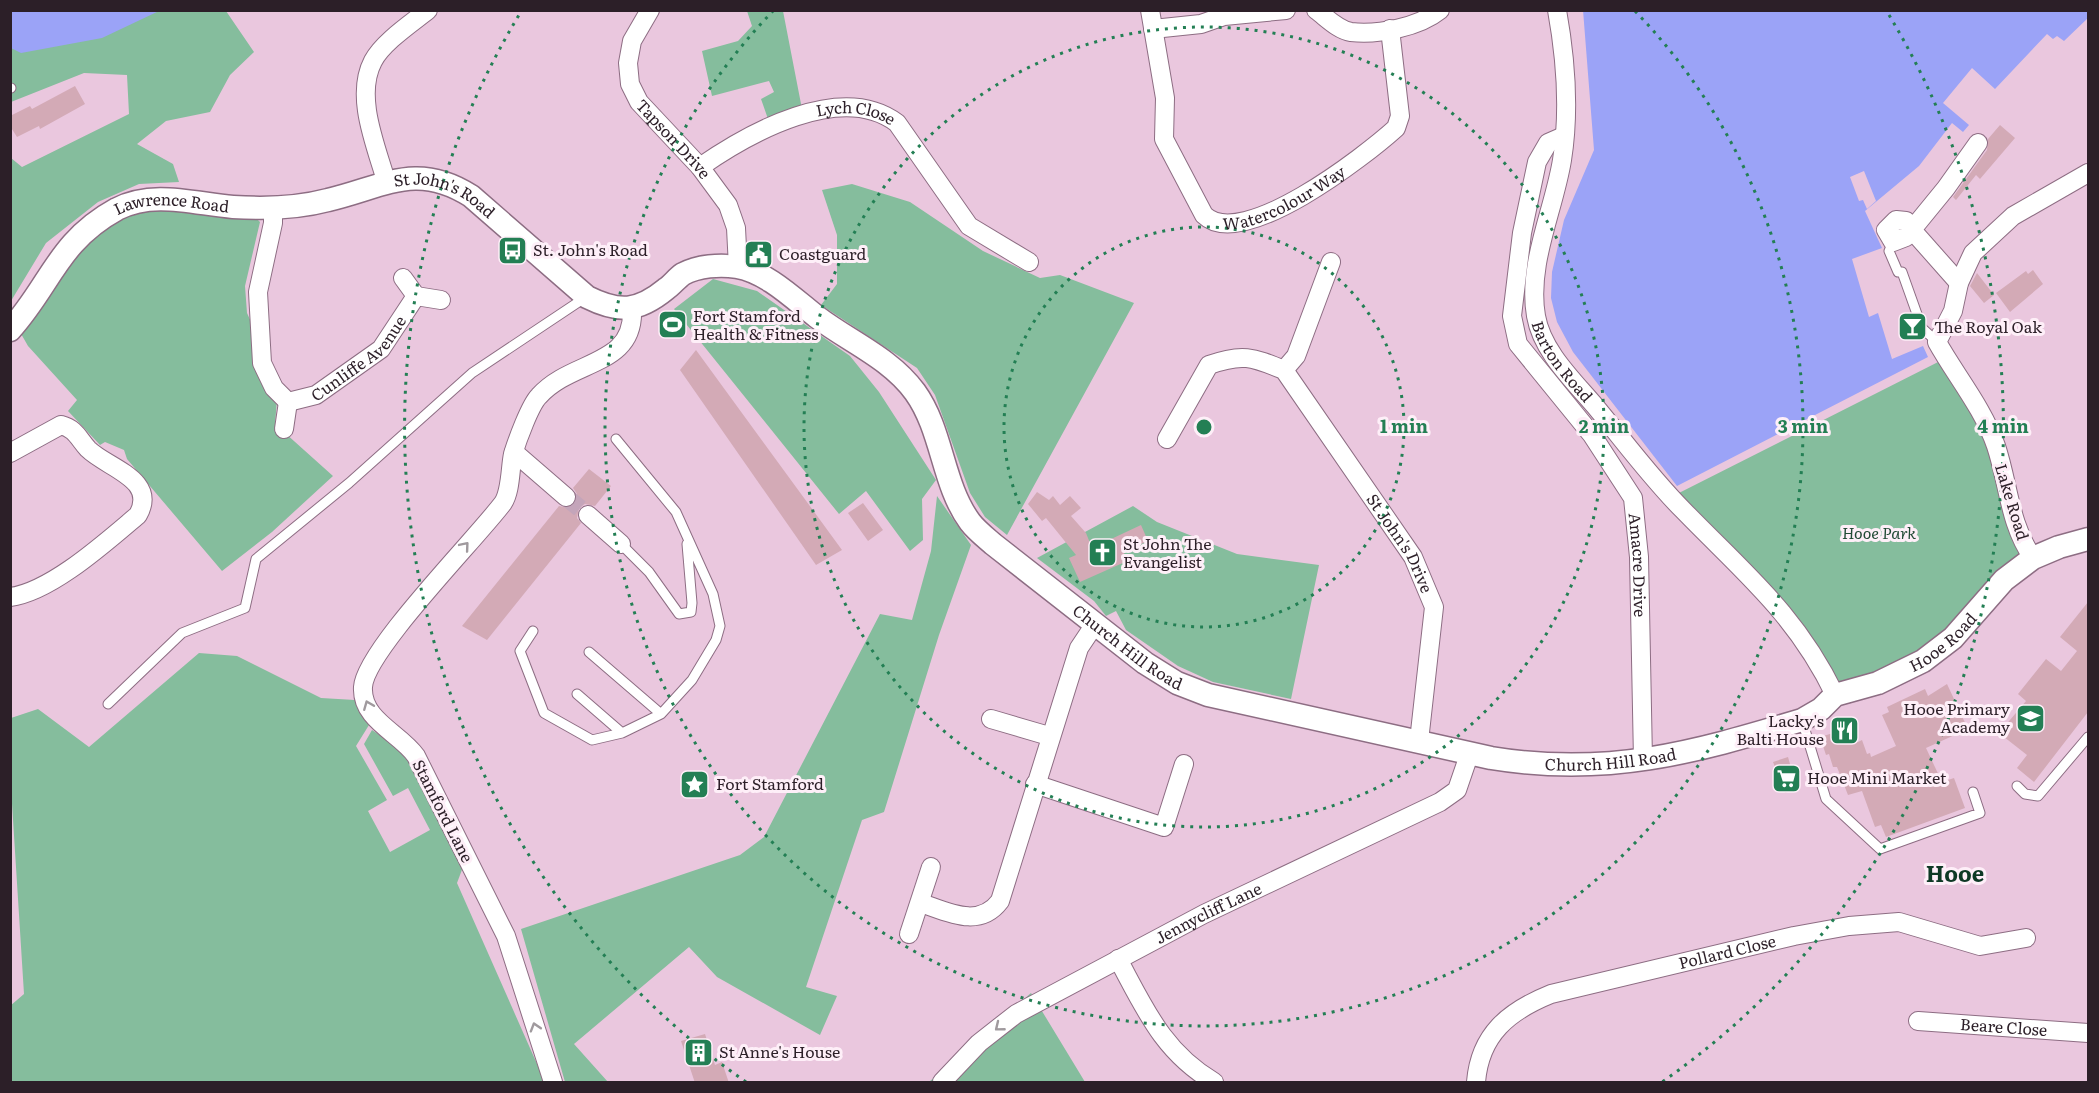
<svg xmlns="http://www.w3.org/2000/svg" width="2099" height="1093" font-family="Literata,serif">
<rect width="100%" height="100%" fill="#eac7de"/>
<path fill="#85bd9d" d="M10 11H226L254 52 230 75 210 112 166 121 137 144 173 164 179 182 139 184 98 202 46 243 11 301V158L22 167 129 114 127 75 84 73 11 102Z
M747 11H783L802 109 768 119 761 99 774 92 769 81 712 96 702 51 738 41 752 26Z
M852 184 910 202 983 251 1040 278 1060 275 1134 303 1007 535 985 517 970 493 935 395 917 368 821 305 837 284V235L822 190Z
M152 206 254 216 260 222 245 286 247 313 252 324V353L261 378 277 400 275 424 333 476 272 532 222 571 127 459 124 450 105 442 100 445 68 411 77 400 28 346 20 332 76 253 109 224Z
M713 279 757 291 850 356 879 392 936 480 922 499 923 540 910 551 866 491 839 514 674 309Z
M1946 358 1979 409 2033 558 1953 638 1835 695 1824 671 1671 497Z
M937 496 971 545 939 635 884 812 862 820 806 987 837 996 820 1035 717 977 689 947 574 1044 608 1082H565L521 929 740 855 764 837 880 614 912 620 931 551Z
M1133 506 1157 522 1237 554 1319 565 1291 699 1213 682 1178 666 1126 630 1116 611 1106 616 1094 601 1037 558Z
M199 653 237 656 321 698 355 700 369 725 356 746 387 800 368 811 390 852 430 830 408 788 393 796 364 744 372 730 410 755 463 867 457 883 545 1082H11L10 1006 24 994 10 772 11 718 38 709 89 747Z
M1031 993 1085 1082H929Z"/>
<path fill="#9ba3f7" d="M11 10H159V11L102 38 21 53 11 48Z
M2088 10V18L2064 41 2057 36 2053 39 2047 34 1995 89 1972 68 1943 103 1969 125 1963 132 1952 123 1919 166 1865 211 1882 248 1852 259 1869 317 1878 313 1892 359 1923 346 1928 357 1677 486 1573 352 1557 322 1551 298 1552 272 1564 220 1594 150 1583 10Z"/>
<path fill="#eac7de" d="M1864 171 1876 201 1867 209 1863 200 1859 201 1850 177Z"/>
<path fill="#d3aab6" d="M75 86 85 104 40 129 39 126 17 137 10 126V116L30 106 32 109Z
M2000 125 2015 138 1980 179 1976 175 1956 200 1953 197 1987 150 1988 139Z
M2033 270 2043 284 2010 312 1996 293 2026 271 2028 274Z
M1977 273 1994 295 1984 303 1970 286Z
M696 350 842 550 816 565 680 370Z
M589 469 611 486 595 506 585 504 579 508 577 518 581 523 487 640 462 626 559 506 569 508 575 504 577 494 573 488Z
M1037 492 1049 500 1053 496 1060 505 1070 496 1081 508 1071 516 1086 533 1092 548 1141 525 1148 541 1124 552 1125 562 1080 582 1069 558 1076 555 1046 518 1042 521 1028 504Z
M863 503 883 530 868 541 848 513Z
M2088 602V712L2034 782 2017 768 2027 755 1999 733 2026 701 2018 694 2046 659 2061 671 2077 651 2060 637Z
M1947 684 1968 729 1926 748 1942 782 1954 778 1965 808 1886 837 1881 825 1875 827 1862 791 1848 795 1837 767H1833L1829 754 1826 755 1820 737 1853 727 1858 742 1862 740 1867 754 1870 753 1871 757 1896 746 1882 715 1889 712 1887 707 1925 689 1928 696Z
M1788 757 1797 789 1785 793 1773 762Z
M705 1034 715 1065 722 1062 729 1083H695L681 1041Z"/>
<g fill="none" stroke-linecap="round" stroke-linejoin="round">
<path stroke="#c4a5ba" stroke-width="18" stroke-dasharray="18 9" stroke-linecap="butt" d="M566 497 588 515"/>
<defs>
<path id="service" d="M10 88H11
M1893 242 1889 251 1898 272H1902L1922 328 1937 342
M621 544 649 572 679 614 691 612 692 603 687 544
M533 631 520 651 544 713 592 740 622 733 661 714 692 680 716 640 720 626 713 594 676 512 616 439
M589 652 661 714
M577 694 622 733
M108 704 182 633 245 608 256 559 349 483 472 373 586 297
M1802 720 1826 799 1880 849 1980 813 1973 792
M2017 786 2025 794 2038 796 2088 737"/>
<g id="minor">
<path id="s1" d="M650 10 632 41 628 63 630 84 639 102 700 167 728 205 736 228 738 267"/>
<path id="s2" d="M1150 10 1165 98 1164 139 1204 215C1242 252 1365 156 1396 128L1400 116 1390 29"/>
<path d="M1316 10C1327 18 1338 30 1351 32 1379 35 1419 27 1440 10"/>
<path id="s3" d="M1557 10C1566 60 1570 110 1562 160 1554 210 1527 264 1536 316 1542 351 1573 380 1595 406 1624 441 1651 478 1683 510 1744 573 1796 614 1835 695"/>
<path d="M1153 29 1201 24 1224 16 1286 10"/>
<path id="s4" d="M1564 136 1548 143 1537 162 1522 233 1512 316 1518 344 1592 435 1633 498 1639 557 1643 760"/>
<path id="s5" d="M700 167C749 133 841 81 897 123L969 226 1029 262"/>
<path d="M387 184C377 148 354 97 373 61 383 42 412 23 428 10"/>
<path id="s6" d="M273 207V223L258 292 262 363 274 388 288 402 316 395 381 349 416 296 403 278"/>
<path d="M1959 283 1912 230 1906 221 1896 220 1886 230 1893 242 1906 237 1946 188 1978 143"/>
<path d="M416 296 441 300"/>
<path d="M1284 370 1296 356 1331 262"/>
<path d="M284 429 288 402"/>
<path id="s7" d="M1167 439 1209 365C1242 353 1252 357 1284 370L1413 557 1434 607 1419 741"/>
<path d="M514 452 566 497"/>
<path d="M10 453 61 425C76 429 78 438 88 449 107 468 158 479 138 515 107 541 51 592 10 597"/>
<path d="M588 515 621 544"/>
<path d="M2033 558C2009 524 2009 485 1996 446 1983 408 1956 376 1937 342L1953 311 1959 283 1973 253 2013 216 2088 173"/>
<path d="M991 719 1049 736"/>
<path d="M1035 784 1164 827 1184 764"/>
<path d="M921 903C948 912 979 929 1000 901L1079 648 1095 624"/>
<path d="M909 934 931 867"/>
<path d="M1118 959C1145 1009 1163 1052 1214 1082"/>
<path id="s8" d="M1918 1021 2088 1033"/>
<path d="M553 1082 506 936 416 756C400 733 361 720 363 687 365 651 476 539 503 503 511 491 510 468 513 454 517 441 530 405 539 396 572 359 635 367 632 309"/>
<path id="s9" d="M942 1082 979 1043 1016 1014 1204 914 1440 802 1457 790 1470 752"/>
<path id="s10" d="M1476 1082C1480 1034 1509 1011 1551 994L1794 936 1849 926 1899 922 1980 946 2026 938"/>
</g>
<g id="tertiary">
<path id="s11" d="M10 330C51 285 57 242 117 209 154 190 195 204 233 207 265 209 298 208 328 200 384 187 416 161 471 196L587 297C619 313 638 312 666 289 672 285 677 278 683 274 698 266 720 264 737 267 767 272 794 299 817 317 850 342 890 358 915 392 943 431 942 484 970 522 976 530 985 537 993 544L1145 663 1177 683 1208 695 1491 758C1607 777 1692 753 1802 720L1821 709 1835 695 1878 683 1923 661 1953 638 2004 580 2033 558 2059 547 2088 539"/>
</g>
</defs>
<use href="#service" stroke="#8d6d83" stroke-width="11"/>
<use href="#minor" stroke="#8d6d83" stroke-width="20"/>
<use href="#tertiary" stroke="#8d6d83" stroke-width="25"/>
<use href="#service" stroke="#fff" stroke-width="9"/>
<use href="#minor" stroke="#fff" stroke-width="18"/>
<use href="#tertiary" stroke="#fff" stroke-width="22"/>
</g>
<defs><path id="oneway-chevron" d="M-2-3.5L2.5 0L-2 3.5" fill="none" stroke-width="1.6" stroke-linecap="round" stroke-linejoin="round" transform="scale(1.5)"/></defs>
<g stroke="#a09a9e">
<use href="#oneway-chevron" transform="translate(465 546) rotate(-50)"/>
<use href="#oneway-chevron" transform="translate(368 705) rotate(-112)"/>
<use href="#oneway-chevron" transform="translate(535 1027) rotate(-107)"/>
<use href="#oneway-chevron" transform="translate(999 1027) rotate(141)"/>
</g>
<g fill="none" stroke="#237f54" stroke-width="3" stroke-dasharray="3 6">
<circle cx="1204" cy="427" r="200"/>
<circle cx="1204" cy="427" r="400"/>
<path d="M1635 11A599 599 0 1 1 773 11"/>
<path d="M746 1082A799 799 0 0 1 519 15M1889 15A799 799 0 0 1 1662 1082"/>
</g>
<defs>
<symbol id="bus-square" viewBox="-11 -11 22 22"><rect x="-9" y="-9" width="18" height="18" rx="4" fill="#237f54" stroke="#feeff8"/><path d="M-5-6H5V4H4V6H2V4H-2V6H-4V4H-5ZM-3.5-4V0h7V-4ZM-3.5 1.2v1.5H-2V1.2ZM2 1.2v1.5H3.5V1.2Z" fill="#fff"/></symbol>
<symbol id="civic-square" viewBox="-11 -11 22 22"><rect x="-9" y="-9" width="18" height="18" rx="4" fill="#237f54" stroke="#feeff8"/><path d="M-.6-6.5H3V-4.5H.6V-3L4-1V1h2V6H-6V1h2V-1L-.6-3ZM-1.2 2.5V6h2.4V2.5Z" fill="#fff"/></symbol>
<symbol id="stadium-square" viewBox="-11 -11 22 22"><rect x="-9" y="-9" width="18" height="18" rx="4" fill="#237f54" stroke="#feeff8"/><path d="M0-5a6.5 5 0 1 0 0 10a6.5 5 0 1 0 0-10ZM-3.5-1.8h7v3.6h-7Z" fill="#fff"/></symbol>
<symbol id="bar-square" viewBox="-11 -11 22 22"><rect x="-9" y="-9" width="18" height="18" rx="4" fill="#237f54" stroke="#feeff8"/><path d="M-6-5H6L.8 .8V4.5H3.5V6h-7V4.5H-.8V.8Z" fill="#fff"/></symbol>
<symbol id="church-square" viewBox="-11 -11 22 22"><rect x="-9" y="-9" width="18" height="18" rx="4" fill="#237f54" stroke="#feeff8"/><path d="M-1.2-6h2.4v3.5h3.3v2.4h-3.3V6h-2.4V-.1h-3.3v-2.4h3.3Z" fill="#fff"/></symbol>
<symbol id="school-square" viewBox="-11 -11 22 22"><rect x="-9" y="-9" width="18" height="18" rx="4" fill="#237f54" stroke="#feeff8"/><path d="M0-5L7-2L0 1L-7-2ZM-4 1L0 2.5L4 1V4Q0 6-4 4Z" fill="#fff"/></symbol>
<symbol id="restaurant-square" viewBox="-11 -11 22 22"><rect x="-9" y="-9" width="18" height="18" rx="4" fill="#237f54" stroke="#feeff8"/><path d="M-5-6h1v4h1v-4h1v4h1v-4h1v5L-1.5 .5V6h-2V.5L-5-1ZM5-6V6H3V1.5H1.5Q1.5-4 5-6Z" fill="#fff"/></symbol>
<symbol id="supermarket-square" viewBox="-11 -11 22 22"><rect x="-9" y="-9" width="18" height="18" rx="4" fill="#237f54" stroke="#feeff8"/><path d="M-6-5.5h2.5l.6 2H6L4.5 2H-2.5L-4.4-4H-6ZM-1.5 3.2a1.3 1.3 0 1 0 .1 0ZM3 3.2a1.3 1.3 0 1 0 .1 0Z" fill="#fff"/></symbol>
<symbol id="sight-square" viewBox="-11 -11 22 22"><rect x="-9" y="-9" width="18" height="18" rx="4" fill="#237f54" stroke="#feeff8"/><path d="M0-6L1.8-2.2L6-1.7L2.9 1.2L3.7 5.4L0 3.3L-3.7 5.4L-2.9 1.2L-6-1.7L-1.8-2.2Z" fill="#fff"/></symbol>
<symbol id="building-square" viewBox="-11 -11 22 22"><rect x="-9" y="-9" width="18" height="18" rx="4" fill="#237f54" stroke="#feeff8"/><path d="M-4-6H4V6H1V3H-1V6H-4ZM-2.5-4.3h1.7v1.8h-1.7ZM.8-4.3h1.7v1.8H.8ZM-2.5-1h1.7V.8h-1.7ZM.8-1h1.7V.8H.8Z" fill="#fff"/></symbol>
</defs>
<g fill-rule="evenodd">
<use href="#bus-square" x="496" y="234" width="33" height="33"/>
<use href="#civic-square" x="742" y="238" width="33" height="33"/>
<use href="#stadium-square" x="656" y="308" width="33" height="33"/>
<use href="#bar-square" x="1896" y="310" width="33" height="33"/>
<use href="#church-square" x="1086" y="536" width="33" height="33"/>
<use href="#school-square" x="2014" y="702" width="33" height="33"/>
<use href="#restaurant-square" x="1828" y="714" width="33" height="33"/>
<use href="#supermarket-square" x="1770" y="762" width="33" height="33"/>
<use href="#sight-square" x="678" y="768" width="33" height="33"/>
<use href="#building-square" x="682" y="1036" width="33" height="33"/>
</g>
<g text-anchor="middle" stroke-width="6" stroke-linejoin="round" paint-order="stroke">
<g font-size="16" fill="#2c1f28" stroke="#feeff8">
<text dy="6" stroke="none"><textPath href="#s5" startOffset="170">Lych Close</textPath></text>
<text dy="6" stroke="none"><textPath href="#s1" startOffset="150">Tapson Drive</textPath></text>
<text dy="6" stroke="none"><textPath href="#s2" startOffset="304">Watercolour Way</textPath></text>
<text dy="6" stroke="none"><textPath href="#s11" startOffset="500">St John's Road</textPath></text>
<text dy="6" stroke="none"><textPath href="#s11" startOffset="219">Lawrence Road</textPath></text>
<text dy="6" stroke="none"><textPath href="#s6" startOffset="291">Cunliffe Avenue</textPath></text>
<text dy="6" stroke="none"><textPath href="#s3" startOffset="363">Barton Road</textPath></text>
<text transform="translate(2012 502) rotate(73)" y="6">Lake Road</text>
<text dy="6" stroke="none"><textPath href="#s7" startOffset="372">St John's Drive</textPath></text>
<text dy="6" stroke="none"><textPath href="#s4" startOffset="484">Amacre Drive</textPath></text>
<text dy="6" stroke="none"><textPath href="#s11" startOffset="2271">Hooe Road</textPath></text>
<text dy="6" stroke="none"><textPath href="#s11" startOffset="1407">Church Hill Road</textPath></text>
<text dy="6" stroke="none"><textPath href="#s11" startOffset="1911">Church Hill Road</textPath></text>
<text transform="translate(443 811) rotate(63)" y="6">Stamford Lane</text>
<text dy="6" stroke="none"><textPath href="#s9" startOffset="318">Jennycliff Lane</textPath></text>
<text dy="6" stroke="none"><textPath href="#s10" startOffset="304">Pollard Close</textPath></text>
<text dy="6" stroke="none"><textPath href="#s8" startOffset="86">Beare Close</textPath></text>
</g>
<g font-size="16" fill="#2c1f28" stroke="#feeff8" text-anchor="start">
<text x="533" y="256">St. John's Road</text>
<text x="779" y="260">Coastguard</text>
<text x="693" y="322">Fort Stamford<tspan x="693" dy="18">Health &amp; Fitness</tspan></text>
<text x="1934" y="333">The Royal Oak</text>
<text x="1123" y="550">St John The<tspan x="1123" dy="18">Evangelist</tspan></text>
<text x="2010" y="715" text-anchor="end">Hooe Primary<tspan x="2010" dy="18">Academy</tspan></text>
<text x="1824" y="727" text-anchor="end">Lacky's<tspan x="1824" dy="18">Balti House</tspan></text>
<text x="1807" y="784">Hooe Mini Market</text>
<text x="716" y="790">Fort Stamford</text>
<text x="719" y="1058">St Anne's House</text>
</g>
<g font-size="16" font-style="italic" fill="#214a35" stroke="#feeff8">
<text x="1879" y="539">Hooe Park</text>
</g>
<g font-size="22" font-weight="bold" fill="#0e3925" stroke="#feeff8">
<text x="1955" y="882">Hooe</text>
</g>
</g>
<circle cx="1204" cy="427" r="9" fill="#237f54" stroke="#feeff8" stroke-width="3"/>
<g font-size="18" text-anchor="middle" font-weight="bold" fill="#237f54" stroke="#feeff8" stroke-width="6" stroke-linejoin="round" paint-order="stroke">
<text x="1404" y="433">1 min</text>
<text x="1604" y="433">2 min</text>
<text x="1803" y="433">3 min</text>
<text x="2003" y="433">4 min</text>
</g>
<rect width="2099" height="1093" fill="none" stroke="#2c1f28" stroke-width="24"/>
</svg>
